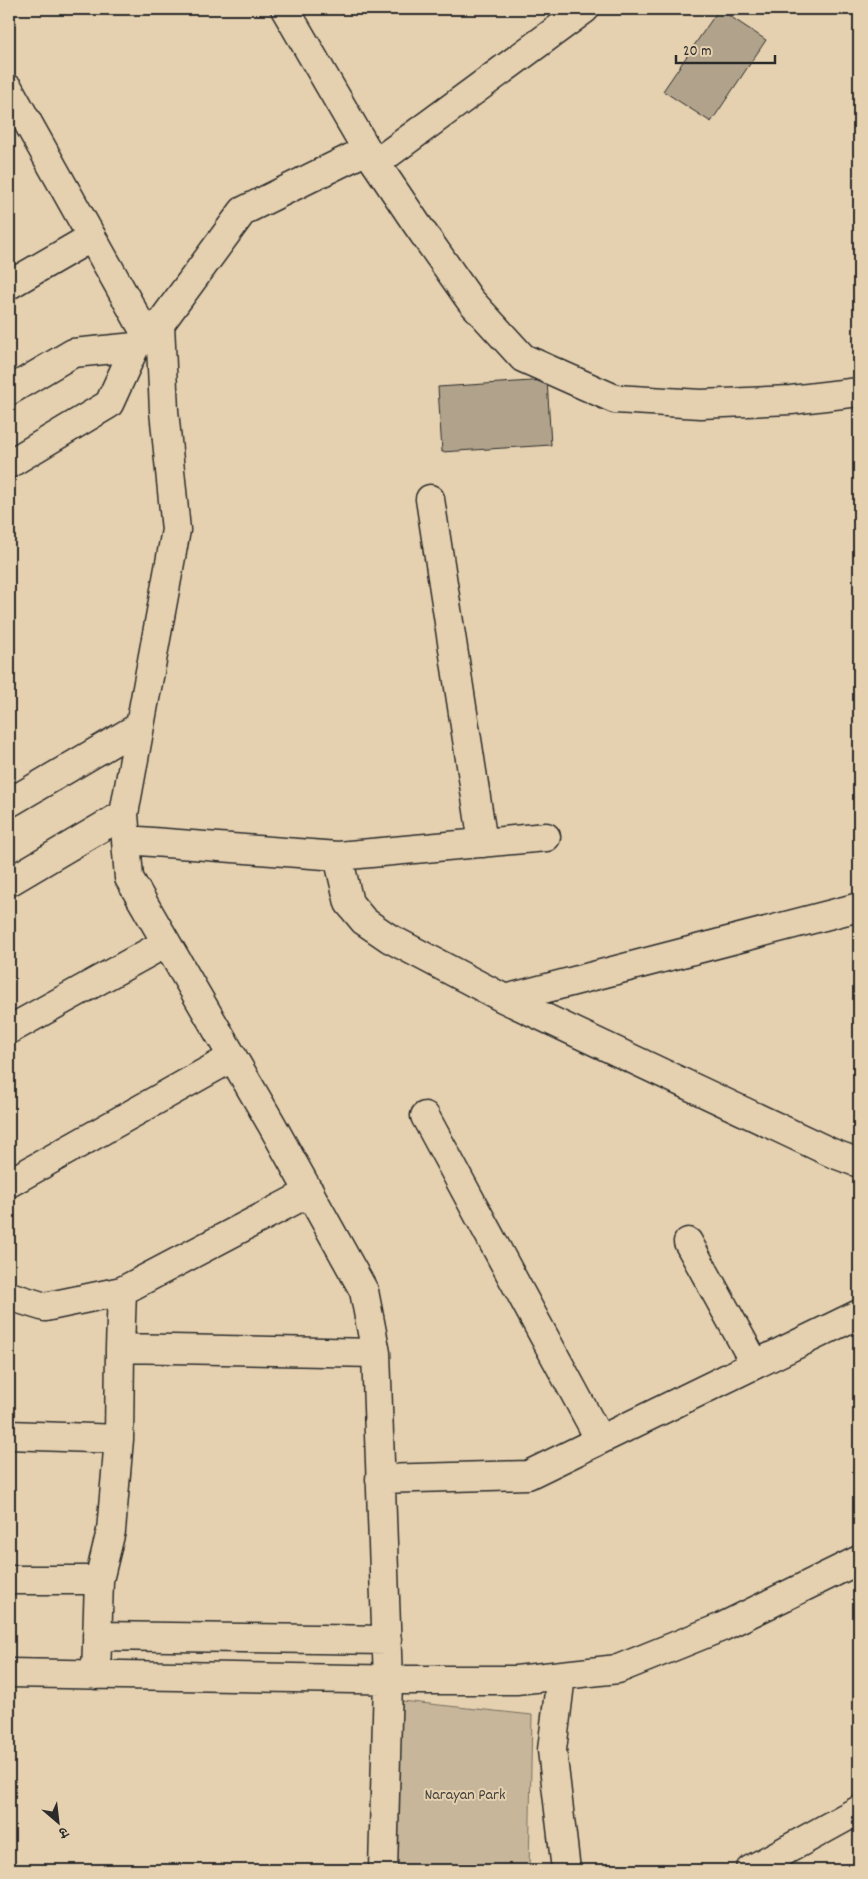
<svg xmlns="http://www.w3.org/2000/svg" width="868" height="1879" font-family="Dekko,'Playpen Sans Deva',sans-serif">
<rect width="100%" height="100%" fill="#e5d1b0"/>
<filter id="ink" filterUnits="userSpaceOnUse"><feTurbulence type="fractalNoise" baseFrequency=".02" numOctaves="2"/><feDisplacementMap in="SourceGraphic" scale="10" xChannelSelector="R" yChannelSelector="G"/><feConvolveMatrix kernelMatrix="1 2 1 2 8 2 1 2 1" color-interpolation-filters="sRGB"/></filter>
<g filter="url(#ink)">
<path fill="#c7b69a" stroke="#797062" d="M402 1701 532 1715 529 1870H397Z"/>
<path fill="#b1a38b" stroke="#2b2b2b" d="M719 9 766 40 711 122 663 91Z
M547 380 551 445 442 452 438 387Z"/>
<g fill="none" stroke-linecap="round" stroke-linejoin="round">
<defs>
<path id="minor" d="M9 89 147 336
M376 163 585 9
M9 285 92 237
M430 499 483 843
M140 726 124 814 126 840 338 856 349 903 364 921 389 938 505 999 859 907
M9 803 140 726 176 530 164 411 160 324
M126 840 129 878 272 1125 364 1291 376 1353 388 1680 383 1870
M338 856 546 837
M9 882 124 814
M505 999 832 1153 859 1163
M9 1030 166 943
M425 1116 600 1440
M9 1183 233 1057
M310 1192 122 1291 120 1348 376 1353
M688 1242 755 1364
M9 1296 45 1307 122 1291
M9 1435 119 1439
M380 1479 528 1475 859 1314
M9 1580H99
M97 1636 387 1640
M9 1673 413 1680H516L618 1669 722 1627 859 1560
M96 1675 99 1580 111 1531 119 1439 120 1348
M561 1675 552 1750 566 1870
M750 1870 859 1810"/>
<path id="tertiary" d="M285 9 367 150 416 223 470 300 523 358 615 399 701 404 791 400 859 392
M9 391 73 353 135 347
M9 464 109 404 135 347 160 324 243 211 367 150"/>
</defs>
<use href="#minor" stroke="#2b2b2b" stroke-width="31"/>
<use href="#tertiary" stroke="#2b2b2b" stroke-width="31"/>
<use href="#minor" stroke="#e5d1b0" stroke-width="28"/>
<use href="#tertiary" stroke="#e5d1b0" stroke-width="28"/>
</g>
</g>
<g text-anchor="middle" stroke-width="4" stroke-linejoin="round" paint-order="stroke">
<g font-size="16" fill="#42403c" stroke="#e5d1b0">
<text x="465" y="1799">Narayan Park</text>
</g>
</g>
<rect width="868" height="1879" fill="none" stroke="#e5d1b0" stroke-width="30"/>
<rect x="15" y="15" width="838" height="1849" fill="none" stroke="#2b2b2b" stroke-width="2" filter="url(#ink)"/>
<g transform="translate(58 1822) rotate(152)" stroke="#e5d1b0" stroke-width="4" paint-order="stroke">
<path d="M0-4L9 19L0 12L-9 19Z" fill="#2b2b2b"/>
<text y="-8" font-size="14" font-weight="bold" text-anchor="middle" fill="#2b2b2b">उ</text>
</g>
<path d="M676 55v8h99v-8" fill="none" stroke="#2b2b2b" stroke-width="2.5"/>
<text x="683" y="55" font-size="15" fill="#2b2b2b" stroke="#e5d1b0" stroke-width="4" paint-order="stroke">20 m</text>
</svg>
